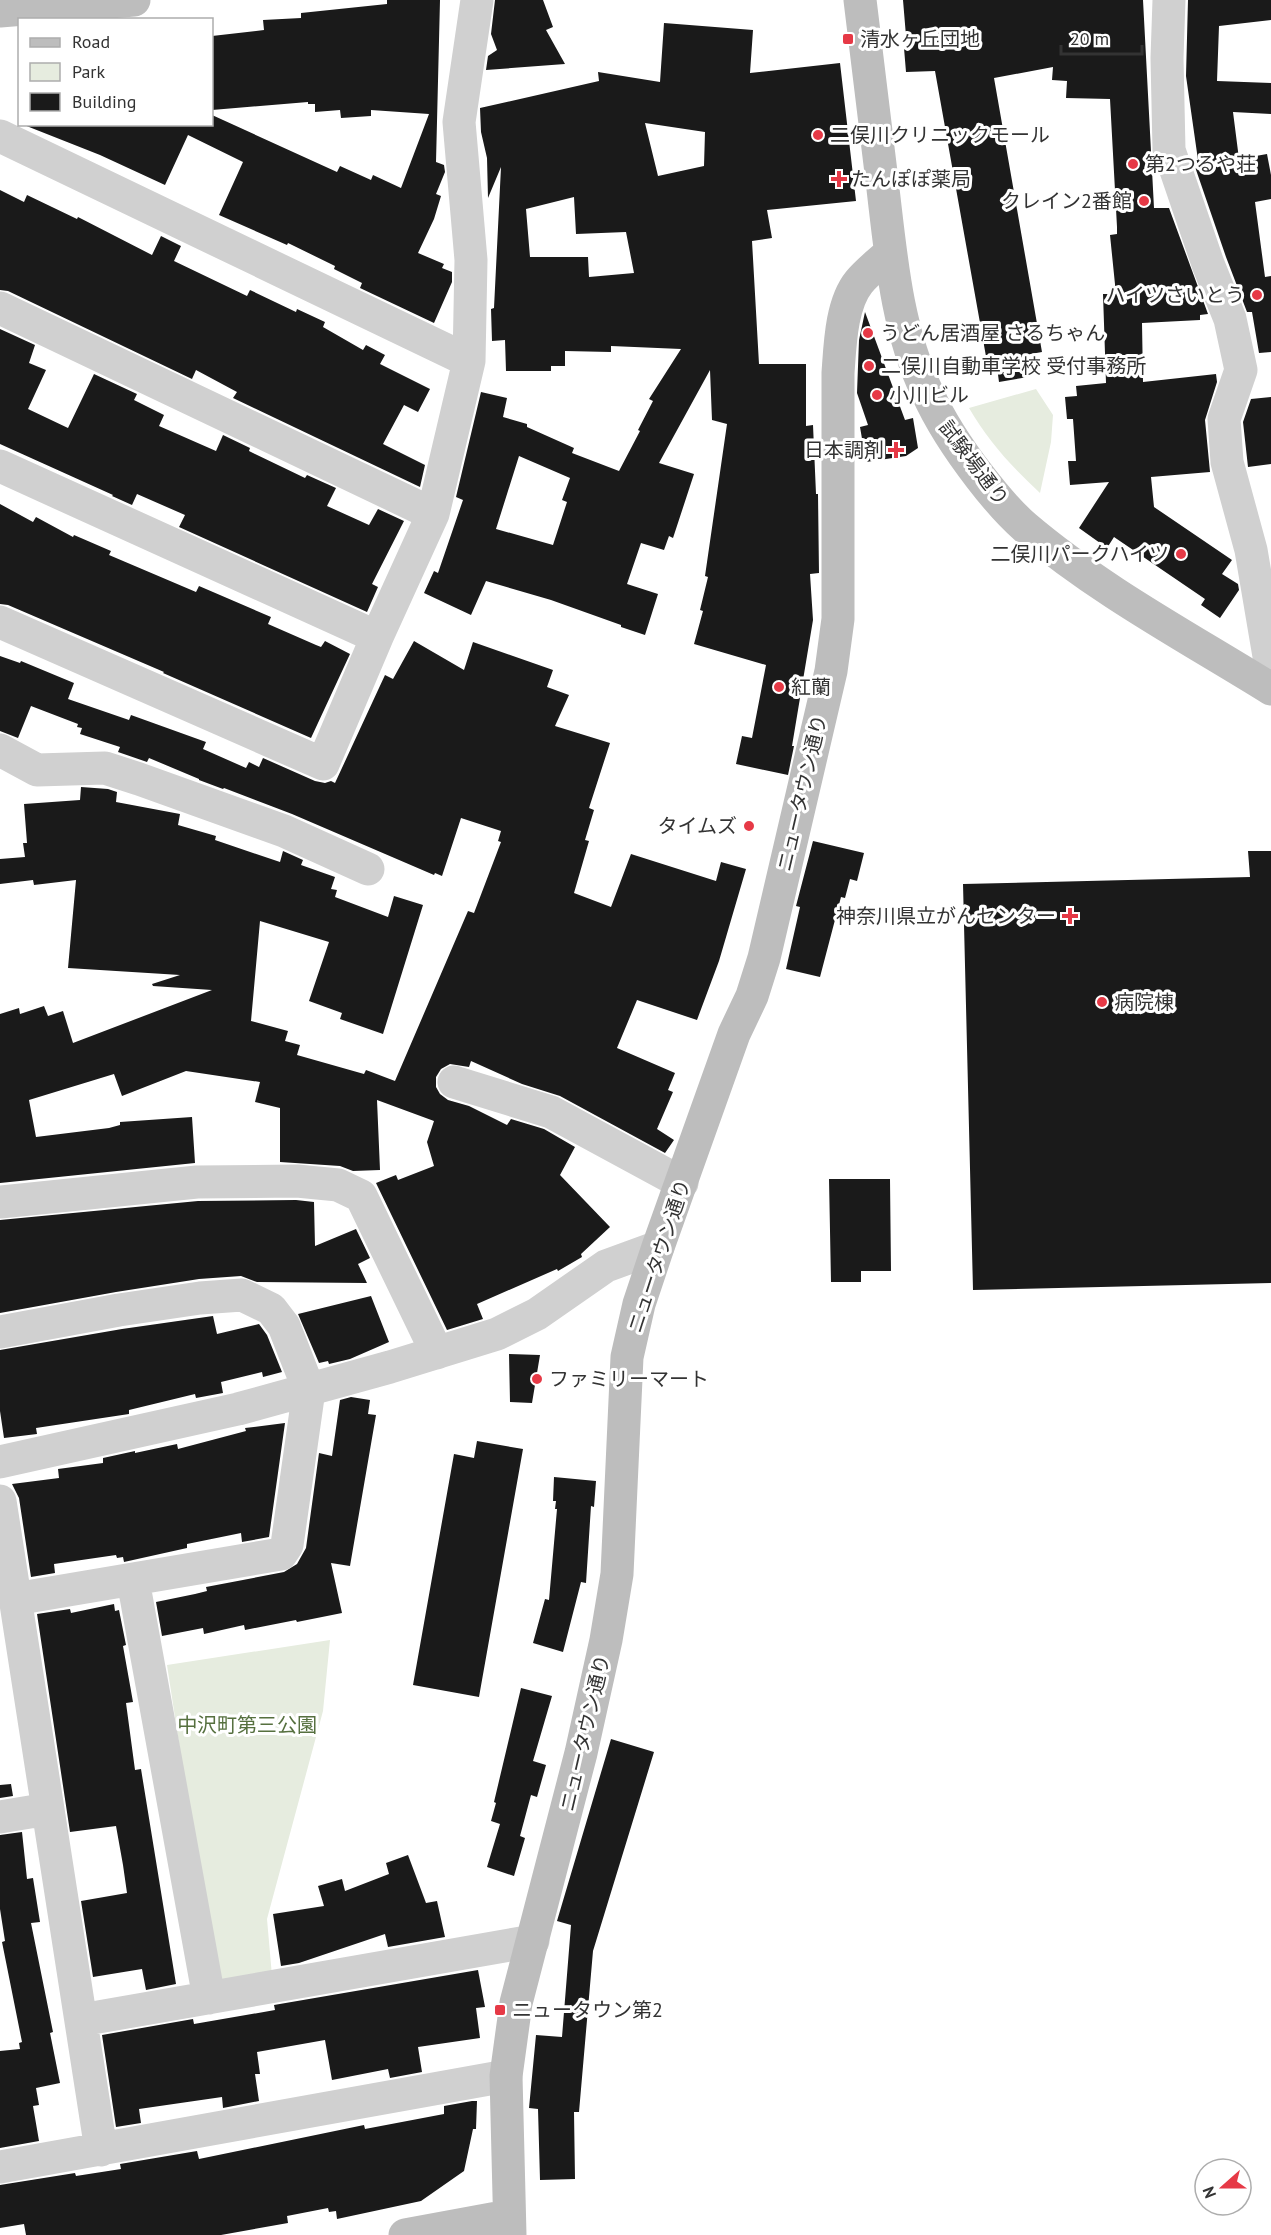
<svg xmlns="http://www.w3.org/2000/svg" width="1271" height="2235" font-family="'PT Sans','Noto Sans JP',sans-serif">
<rect width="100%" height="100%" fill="#fff"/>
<path fill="#e6ecdf" d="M1036 389 1053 415 1051 442 1040 493C1012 467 988 441 969 408Z
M330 1640 323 1711 267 1919 272 1976 216 1985 167 1665Z"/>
<path fill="#1a1a1a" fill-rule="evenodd" d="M387 0H440L436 162 444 165 445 172 436 194 441 196 434 219 418 253 444 264 442 268 452 272V282L434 323 360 288 362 283 334 269 335 266 288 243 287 245 219 215 243 162 188 135 165 185 100 155 24 125 212 124V115L337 172 340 166 371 180 373 175 401 188 429 114 371 110V116L341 118 340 110 315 112V104H308V102L212 110V36L264 30 263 20 301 18V13L387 4Z
M495 0H543L553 27 546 30 565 64 486 70 488 56 497 50 491 34Z
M903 0H1143L1154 208H1169L1208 314 1200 315V320L1142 323 1143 382 1216 374 1217 382 1205 420 1210 472 1151 477 1154 507 1232 560 1222 574 1238 584 1239 590 1220 618 1201 605 1205 599 1114 537 1107 548 1079 528 1109 482 1070 485 1068 461H1076L1073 419H1067L1065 397 1077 396 1076 386 1106 383 1103 294H1116L1110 235 1117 234V227L1110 99 1066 98 1067 81 1052 80 1053 67 994 78 1042 352 1025 355 1028 377 999 382 996 360 987 362 935 71 906 72 904 48H907Z
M1188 0H1271V20L1219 26 1217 81 1271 83V114L1233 112 1239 159 1267 154 1271 175V199L1255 202 1265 277 1271 276V352L1259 353 1252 312H1247L1226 257 1193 161 1198 160 1186 76Z
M664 23 753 30 750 73 840 63 856 201 767 210 772 238 752 241 759 364H806V426L813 425 816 494H818L819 573 810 574 813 620 792 746H794L788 775 736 764 742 736 752 738 766 665 694 644 703 611 700 610 708 577 705 576 727 424 712 420 710 370 659 463 694 474 673 538 669 536 664 550 641 543 627 584 658 594 645 635 621 627V625L551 600 486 581 471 615 424 593 434 571 438 573 463 500 456 497 481 392 507 398 503 417 527 424V427L574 448 572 453 619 471 640 431 638 430 653 401 649 399 681 349 611 346V352L565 351V366H551V371H506L505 340 492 341 491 309 494 308 501 167 488 198 487 158 481 132 480 108 599 81 598 72 660 82ZM645 123 705 132 704 166 658 176ZM574 197 576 234 626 232 634 273 589 277 588 257H530L526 209ZM519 456 570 478 562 500 567 502 553 545 496 529Z
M0 190 24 202 27 195 77 219 78 217 152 255 161 236 181 246 174 261 247 296 250 290 296 312 297 309 325 322 323 327 363 350 366 345 385 355 380 364 430 389 418 412 404 405 383 444 425 465 420 487 233 398 237 392 196 370 192 379 8 291 0 290Z
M865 312 905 420 913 418 918 448 906 456 866 462 860 427 868 425 857 393 859 340Z
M0 329 35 345 29 363 46 370 28 409 68 428 94 374 137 394 134 400 164 415 159 426 216 451 223 435 250 448 249 451 305 478 307 475 336 488 327 506 369 525 378 509 404 521 372 584 378 587 367 612 179 527 185 515 137 494 132 505 112 496 113 495 0 444Z
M1271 397V464L1248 467 1243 422 1251 399Z
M0 504 33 522 36 517 73 537 74 535 111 551 109 555 196 592 199 586 271 617 268 624 316 645 321 647 325 641 350 654 311 738 163 673 164 672 8 605 0 604Z
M414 641 464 670 473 642 553 670 547 687 569 695 555 726 610 743 589 808 594 810 585 840 589 841 574 893 611 907 631 854 716 881 721 862 746 869 719 961 697 1020 637 1000 617 1048 675 1073 668 1090 673 1092 657 1129 674 1140 665 1153 560 1096 522 1084 471 1061 469 1067 450 1064 441 1069 436 1077V1087L440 1094 448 1100 469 1106 507 1125 511 1119 544 1129 575 1147 560 1175 610 1227 581 1254 582 1257 558 1271 557 1269 477 1304 483 1319 447 1330 376 1183 396 1175 398 1180 434 1166 427 1142 434 1121 377 1100 380 1170 353 1171 340 1166 280 1162V1108L255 1102 260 1082 186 1071 122 1096 114 1074 29 1100 36 1137 109 1128 120 1125V1122L192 1117 195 1163 0 1183V1014L19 1008 20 1014 44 1006 48 1016 63 1011 73 1043 212 990 153 986 152 984 180 975 68 968 76 880 34 885 33 880 0 884V859L25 857 23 843H27L24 804 80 800 81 787 108 789 117 792 116 802 180 814 178 825 216 836 215 840 280 862 283 851 303 860 301 865 335 877 331 889 337 890 335 897 388 917 394 896 423 905 383 1034 340 1019 342 1013 309 1001 329 942 260 921 251 1021 288 1031 285 1041 300 1045 297 1055 364 1074 366 1070 395 1081 468 911 474 913 501 842 498 841 501 831 461 818 442 876 435 873 434 875 292 814 224 788 223 789 199 780V779L149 758 147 762 118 752 120 747 80 734 82 728 77 727 78 724 31 706 18 738 0 731V656L20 663 21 661 74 683 68 699 129 720 131 715 206 742 203 749 246 768 249 762 259 767 263 758 315 781 325 783 331 781 335 783 385 675 393 679Z
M813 841 864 853 857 881 850 879 845 898 841 897 820 977 786 969 800 907 796 906Z
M1248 851H1271V1283L973 1290 963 884 1250 877Z
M829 1179H890L891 1271H861V1282H831Z
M296 1200 314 1202 315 1246 356 1229 370 1258 358 1264 367 1283 257 1282 241 1276 199 1279 116 1292 0 1313V1220L198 1201Z
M371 1296 389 1342 350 1359 329 1364 328 1361 319 1363 298 1314Z
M213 1316 217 1334 259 1324 267 1335 282 1372 263 1377 262 1372 221 1382 223 1393 196 1398 195 1394 129 1410V1414L36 1428 37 1434 4 1438 0 1411V1350L122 1329Z
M509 1354 540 1355 532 1403 510 1402Z
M351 1397 370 1400 368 1414 376 1415 350 1566 331 1563 342 1613 297 1622 296 1620 245 1630 244 1625 204 1634 203 1628 162 1636 156 1602 195 1594 207 1591 206 1587 284 1572 297 1564 306 1548 319 1453 332 1456 340 1400Z
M285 1423 269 1537 242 1542 241 1533 187 1544V1548L124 1562 123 1557 117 1558 116 1555 54 1564 55 1573 31 1577 19 1498 12 1484 59 1478 58 1469 103 1463V1458L135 1451V1453L177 1444 178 1449 246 1431 245 1428Z
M477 1441 523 1449 479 1697 413 1685 454 1454 474 1458Z
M554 1477 596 1481 594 1507 591 1506 586 1583 581 1582 563 1652 533 1643 545 1599 549 1600 557 1509H555L556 1501H553Z
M114 1604 115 1611 119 1610 126 1645 123 1646 133 1702 126 1703 135 1770 141 1769 176 1984 146 1990 142 1969 93 1977 81 1901 127 1893 123 1865 116 1826 70 1832 37 1614 70 1609 71 1613Z
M521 1688 552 1696 533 1761 546 1765 537 1797 531 1795 520 1836 525 1838 514 1876 487 1867 500 1824 491 1821 496 1803 494 1802Z
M611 1739 654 1752 593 1951 579 2112H574L575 2179 540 2180 538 2109 529 2108 536 2035 562 2037 571 1925 557 1921Z
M11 1784 13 1796 0 1798V1785Z
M22 1832 27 1879 33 1878 40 1922 31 1923 53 2032 50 2033 60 2083 36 2088 39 2105 33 2106 39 2141 0 2148V2051L20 2049 19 2043 22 2042 2 1942 5 1941 0 1909V1835Z
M408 1855 426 1903 437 1901 445 1937 388 1947 385 1934 299 1963 281 1966 273 1914 324 1906 318 1886 342 1879 345 1891 389 1874 386 1863Z
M478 1970 485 2007 476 2008 480 2038 418 2047 422 2072 390 2078 388 2069 332 2080 325 2040 257 2052 260 2074H255L259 2101 223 2108 222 2097 139 2109 141 2123 116 2127 102 2035 193 2019 194 2024 275 2010 274 2005Z
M472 2101H477L476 2129H473L464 2171 421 2201 337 2219 336 2211 329 2212 328 2208 287 2216 288 2223 221 2235H26L24 2224 0 2228V2185L75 2173 76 2176 121 2169 120 2164 197 2151 199 2159 364 2125 365 2129 444 2114V2106Z"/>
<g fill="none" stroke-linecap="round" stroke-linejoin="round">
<path stroke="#d0d0d0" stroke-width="33" d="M1169 0 1167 58 1169 150 1208 264 1230 319 1241 370 1224 419 1227 462 1251 550 1271 668
M0 136 469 361
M0 308 433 514
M0 466 377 637
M0 622 323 764 377 637 433 514 469 361 471 260 459 122 477 0
M0 750 37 770 105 768 139 779 284 831 368 869
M454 1082 551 1112 682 1183
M0 1202 197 1182 297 1181 338 1185 361 1196 437 1353
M0 1332 119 1310 200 1298 242 1295 271 1309 284 1326 309 1390 287 1545 281 1554 15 1599
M0 1462 238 1409 390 1367 497 1334 537 1314 606 1266 658 1247
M0 1501 101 2150
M133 1580 209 1998
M0 1817 48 1809
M81 2020 533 1941
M0 2167 506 2076"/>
<path stroke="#bdbdbd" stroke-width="33" d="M860 0C868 63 875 126 883 189 891 257 897 330 927 392 941 423 959 450 980 477 993 494 1009 513 1025 527 1099 590 1189 638 1271 689
M0 11 134 0
M405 2235 508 2216
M510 2235 506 2076 516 2003 581 1753 606 1640 617 1574 627 1357 639 1304 658 1247 734 1034 752 996 764 958 831 671 838 619V373C840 346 841 304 859 282 868 271 880 262 890 253"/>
</g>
<g fill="#e63946" stroke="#fff" stroke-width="2">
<rect x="842" y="33" width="12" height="12" rx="3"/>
<circle cx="818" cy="135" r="6"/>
<circle cx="1133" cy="164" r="6"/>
<path d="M836 170h6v6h6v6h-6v6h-6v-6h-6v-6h6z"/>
<circle cx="1144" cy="201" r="6"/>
<circle cx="1257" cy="295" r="6"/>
<circle cx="868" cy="333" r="6"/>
<circle cx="869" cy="366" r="6"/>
<circle cx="877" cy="395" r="6"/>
<path d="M893 441h6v6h6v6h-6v6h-6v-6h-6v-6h6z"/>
<circle cx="1181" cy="554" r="6"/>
<circle cx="779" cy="687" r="6"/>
<circle cx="749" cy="826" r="6"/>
<path d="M1067 907h6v6h6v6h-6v6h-6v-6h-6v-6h6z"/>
<circle cx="1102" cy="1002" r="6"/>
<circle cx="537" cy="1379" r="6"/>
<rect x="494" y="2004" width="12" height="12" rx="3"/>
</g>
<g text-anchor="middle" stroke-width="6" stroke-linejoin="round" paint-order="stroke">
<g font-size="20" fill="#333" stroke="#fff" text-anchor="start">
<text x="860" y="46">清水ヶ丘団地</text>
<text x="830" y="142">二俣川クリニックモール</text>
<text x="1145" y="171">第2つるや荘</text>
<text x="851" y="186">たんぽぽ薬局</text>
<text x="1132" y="208" text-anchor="end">クレイン2番館</text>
<text x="1245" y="302" text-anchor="end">ハイツさいとう</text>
<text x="880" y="340">うどん居酒屋 さるちゃん</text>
<text x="881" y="373">二俣川自動車学校 受付事務所</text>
<text x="889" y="402">小川ビル</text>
<text x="884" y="457" text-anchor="end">日本調剤</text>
<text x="1169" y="561" text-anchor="end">二俣川パークハイツ</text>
<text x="791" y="694">紅蘭</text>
<text x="737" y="833" text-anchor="end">タイムズ</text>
<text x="1056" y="923" text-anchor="end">神奈川県立がんセンター</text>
<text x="1114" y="1009">病院棟</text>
<text x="549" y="1386">ファミリーマート</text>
<text x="512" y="2017">ニュータウン第2</text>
</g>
<g font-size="20" fill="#333" stroke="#fff">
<text transform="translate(974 463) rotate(53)" y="7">試験場通り</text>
<text transform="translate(802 793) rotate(-77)" y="7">ニュータウン通り</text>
<text transform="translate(659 1256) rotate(-72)" y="7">ニュータウン通り</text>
<text transform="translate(585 1733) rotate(-77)" y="7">ニュータウン通り</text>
</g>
<g font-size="20" fill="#56703f" stroke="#fff">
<text x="247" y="1732">中沢町第三公園</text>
</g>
</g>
<rect x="18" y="18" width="195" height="108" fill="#ffffff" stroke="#adadad" stroke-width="1.5"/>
<rect x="30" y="38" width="30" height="9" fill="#bdbdbd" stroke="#adadad" stroke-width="1.5"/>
<text x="72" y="48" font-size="18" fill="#333333">Road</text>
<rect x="30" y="63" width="30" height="18" fill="#e6ecdf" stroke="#adadad" stroke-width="1.5"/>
<text x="72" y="78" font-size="18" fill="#333333">Park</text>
<rect x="30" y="93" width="30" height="18" fill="#1a1a1a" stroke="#adadad" stroke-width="1.5"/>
<text x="72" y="108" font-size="18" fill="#333333">Building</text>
<g transform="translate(1223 2187) rotate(249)"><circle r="28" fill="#ffffff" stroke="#adadad" stroke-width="1.5"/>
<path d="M0-4.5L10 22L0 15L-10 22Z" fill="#e63946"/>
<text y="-9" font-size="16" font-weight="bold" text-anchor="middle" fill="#333333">N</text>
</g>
<path d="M1061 45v9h81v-9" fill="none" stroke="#333333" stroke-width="3"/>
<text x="1070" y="45" font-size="18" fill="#333333" stroke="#ffffff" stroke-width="4.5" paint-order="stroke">20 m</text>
</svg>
